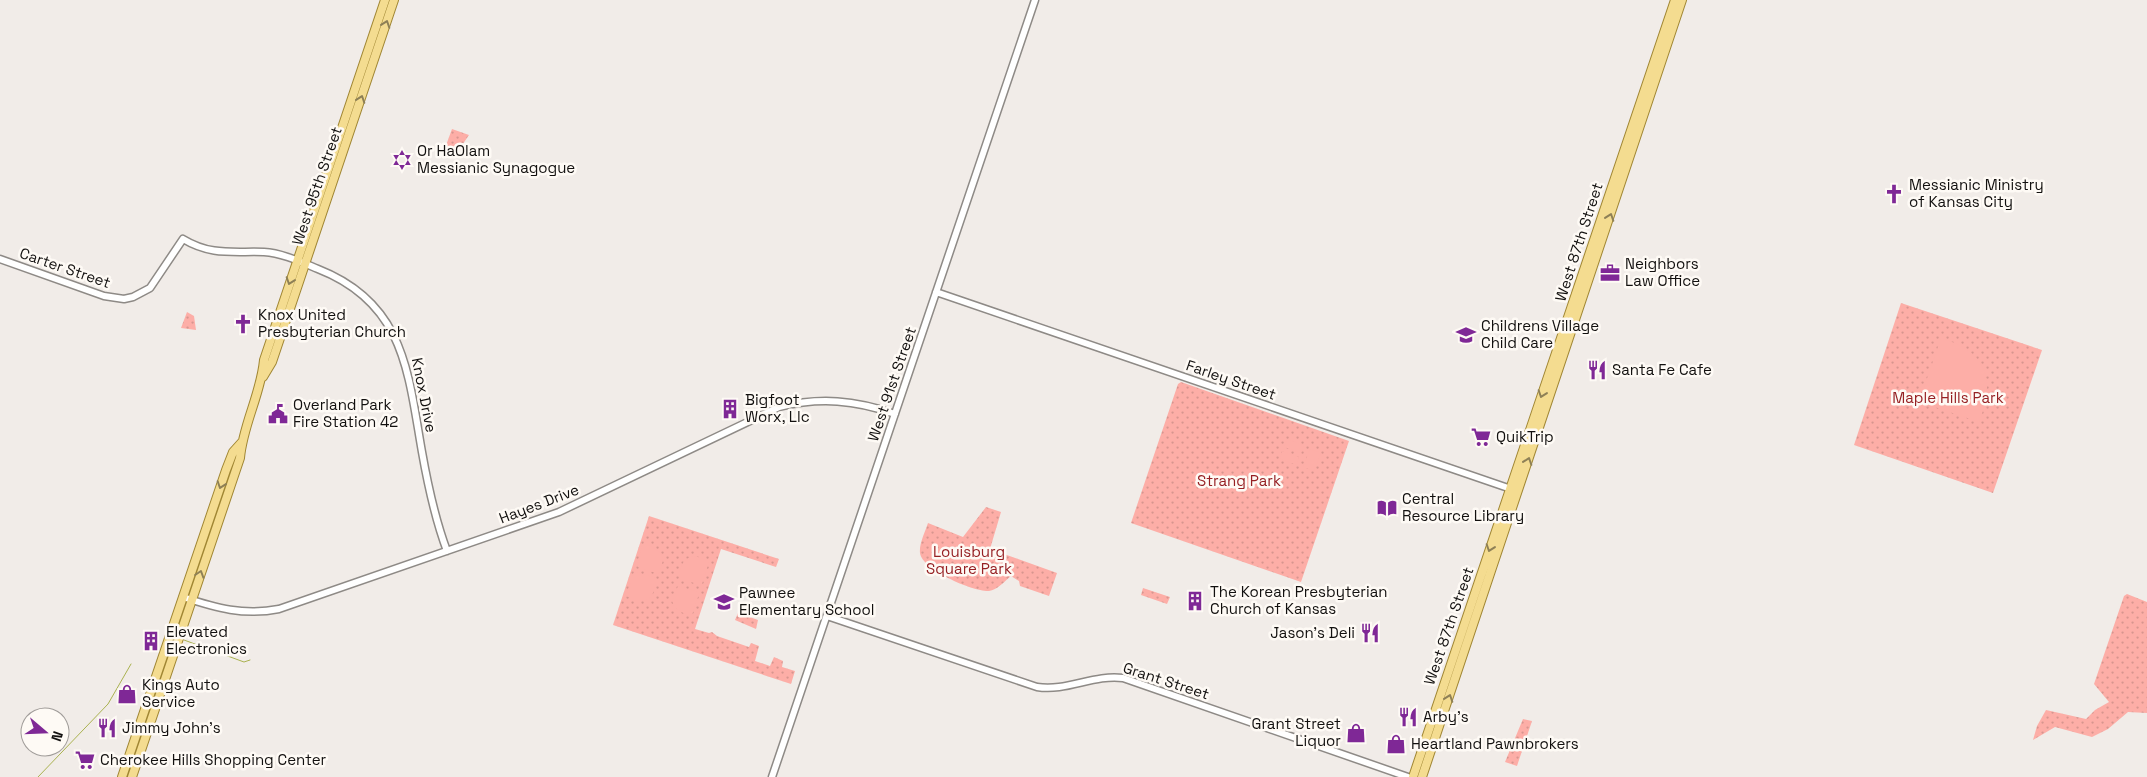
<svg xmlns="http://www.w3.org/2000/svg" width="2147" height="777" font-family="'Space Grotesk',sans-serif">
<defs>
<pattern id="park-dots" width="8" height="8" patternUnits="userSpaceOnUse" patternTransform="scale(1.25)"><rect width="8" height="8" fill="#fdaea7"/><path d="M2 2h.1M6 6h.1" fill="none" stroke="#d8958f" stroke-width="1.8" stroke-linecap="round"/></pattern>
</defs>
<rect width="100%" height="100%" fill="#f1ece8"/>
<path fill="url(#park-dots)" d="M452 129 469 135 456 154 445 148Z
M1901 303 2042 350 1993 493 1854 445Z
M187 312 194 316 196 330 181 328Z
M1181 382 1349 441 1301 582 1131 523 1178 384Z
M986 507 1001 512 990 549 1057 573 1049 596 1020 586 1019 581 1011 576C1005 581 997 590 989 591 974 592 922 570 920 553 919 544 925 532 928 523L963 537Z
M649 516 779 559 776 567 721 549 695 629 709 633 712 632 717 636 749 647 751 643 759 646 755 661 770 666 774 657 783 661 782 667 795 671 791 684 613 625Z
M1143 588 1170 597 1167 604 1141 595Z
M2127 594 2147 602V713L2128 712 2108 729 2092 737 2055 727 2033 740 2037 726 2046 710 2086 719 2095 710 2109 702 2094 684 2124 596Z
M738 613 758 620 756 629 735 620Z
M1523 719 1532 721 1517 766 1505 762Z"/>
<path fill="#fdaea7" d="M1941 338C1987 352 1996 379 1979 422L1923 403 1921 396Z
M1287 439 1304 445 1301 453 1284 447Z
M1310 449 1321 453 1314 471 1303 467Z
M1282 451 1299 457 1297 465 1280 459Z
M642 545H649L661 553 663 560 659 574 638 567 637 565Z
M696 556 709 562 702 584 700 585 679 578C680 566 683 557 696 556Z
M636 572 656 578 653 593 649 599 641 601 626 596 633 574Z
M678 586 698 592 699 594 692 615C681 613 676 611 672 601Z"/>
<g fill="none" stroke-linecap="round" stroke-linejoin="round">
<path stroke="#aab250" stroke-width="1" d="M184 640 244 662 250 660
M38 777 108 704 131 664"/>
<defs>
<path id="minor" d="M0 259 104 296 124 299 133 297 150 288 183 239C211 256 233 251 264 252 282 253 301 262 318 269 405 303 408 373 422 452 428 486 435 519 447 551
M936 292 1514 490
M183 597C216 608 244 616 279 609L559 512 779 407C820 397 855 400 895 414
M827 616 1037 687C1066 692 1094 674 1123 678L1408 777
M772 777 1035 0"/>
<path id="major" d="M263 377 272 362 394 0
M122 777 226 470 233 452 242 442
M132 777 240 458C243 424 261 394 264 360L385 0
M1413 777 1675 0
M1422 777 1682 0"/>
</defs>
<use href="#minor" stroke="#8e8a86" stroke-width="9"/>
<use href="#major" stroke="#a08633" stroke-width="10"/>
<use href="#minor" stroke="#fff" stroke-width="6"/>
<use href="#major" stroke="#f4dc90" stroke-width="8"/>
</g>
<defs><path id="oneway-chevron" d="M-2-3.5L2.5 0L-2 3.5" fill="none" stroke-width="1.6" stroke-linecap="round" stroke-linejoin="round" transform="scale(1.25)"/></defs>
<g stroke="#8e8056">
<use href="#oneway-chevron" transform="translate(386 24) rotate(-71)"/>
<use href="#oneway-chevron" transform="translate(361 99) rotate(-71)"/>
<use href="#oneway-chevron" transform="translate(1610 217) rotate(-71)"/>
<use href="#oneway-chevron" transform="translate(290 281) rotate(109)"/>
<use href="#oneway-chevron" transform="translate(1542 394) rotate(109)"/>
<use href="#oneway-chevron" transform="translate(1528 461) rotate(-71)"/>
<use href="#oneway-chevron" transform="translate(221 485) rotate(109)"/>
<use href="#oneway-chevron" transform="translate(1490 548) rotate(109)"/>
<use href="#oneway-chevron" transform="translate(200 574) rotate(-72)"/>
<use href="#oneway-chevron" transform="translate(1449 698) rotate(-71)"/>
</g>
<defs>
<symbol id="synagogue-bare" viewBox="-9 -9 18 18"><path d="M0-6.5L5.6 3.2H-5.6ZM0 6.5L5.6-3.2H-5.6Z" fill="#7f2896" stroke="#fefaf5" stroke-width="2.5" paint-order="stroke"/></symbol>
<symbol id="church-bare" viewBox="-9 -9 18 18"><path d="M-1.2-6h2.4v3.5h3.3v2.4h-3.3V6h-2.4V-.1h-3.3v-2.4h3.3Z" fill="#7f2896" stroke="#fefaf5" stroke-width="2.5" paint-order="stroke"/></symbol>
<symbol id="office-bare" viewBox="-9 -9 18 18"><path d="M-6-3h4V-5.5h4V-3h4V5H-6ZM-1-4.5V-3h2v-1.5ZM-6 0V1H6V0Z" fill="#7f2896" stroke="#fefaf5" stroke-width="2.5" paint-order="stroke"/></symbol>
<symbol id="school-bare" viewBox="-9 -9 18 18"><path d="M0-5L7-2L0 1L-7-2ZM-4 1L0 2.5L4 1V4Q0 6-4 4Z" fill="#7f2896" stroke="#fefaf5" stroke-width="2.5" paint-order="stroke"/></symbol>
<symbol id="restaurant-bare" viewBox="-9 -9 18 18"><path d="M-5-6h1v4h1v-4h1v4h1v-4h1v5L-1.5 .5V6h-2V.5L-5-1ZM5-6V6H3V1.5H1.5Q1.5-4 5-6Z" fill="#7f2896" stroke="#fefaf5" stroke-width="2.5" paint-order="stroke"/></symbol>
<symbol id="building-bare" viewBox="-9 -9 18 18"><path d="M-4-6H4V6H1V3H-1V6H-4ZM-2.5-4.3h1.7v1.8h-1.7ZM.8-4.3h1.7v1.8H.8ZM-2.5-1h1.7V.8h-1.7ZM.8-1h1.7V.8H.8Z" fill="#7f2896" stroke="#fefaf5" stroke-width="2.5" paint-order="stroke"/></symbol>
<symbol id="civic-bare" viewBox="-9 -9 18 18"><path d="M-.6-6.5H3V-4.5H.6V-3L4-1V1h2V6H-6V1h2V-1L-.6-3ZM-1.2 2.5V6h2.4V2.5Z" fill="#7f2896" stroke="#fefaf5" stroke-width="2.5" paint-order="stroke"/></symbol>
<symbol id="supermarket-bare" viewBox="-9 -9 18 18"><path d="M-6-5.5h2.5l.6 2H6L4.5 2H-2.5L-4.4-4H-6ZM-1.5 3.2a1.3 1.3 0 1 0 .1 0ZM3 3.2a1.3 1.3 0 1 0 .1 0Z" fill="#7f2896" stroke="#fefaf5" stroke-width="2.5" paint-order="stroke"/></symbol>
<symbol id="library-bare" viewBox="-9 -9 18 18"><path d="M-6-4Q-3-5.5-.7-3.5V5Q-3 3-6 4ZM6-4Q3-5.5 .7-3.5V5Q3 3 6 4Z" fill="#7f2896" stroke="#fefaf5" stroke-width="2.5" paint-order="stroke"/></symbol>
<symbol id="shop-bare" viewBox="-9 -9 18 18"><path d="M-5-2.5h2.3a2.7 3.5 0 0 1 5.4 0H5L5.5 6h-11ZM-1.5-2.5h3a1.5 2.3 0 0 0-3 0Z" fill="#7f2896" stroke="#fefaf5" stroke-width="2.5" paint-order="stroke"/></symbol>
</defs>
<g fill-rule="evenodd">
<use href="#synagogue-bare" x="388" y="146" width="28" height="28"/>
<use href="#church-bare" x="1880" y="180" width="28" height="28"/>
<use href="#office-bare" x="1596" y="259" width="28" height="28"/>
<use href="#church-bare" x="229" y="310" width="28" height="28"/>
<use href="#school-bare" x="1452" y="321" width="28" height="28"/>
<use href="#restaurant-bare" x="1583" y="356" width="28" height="28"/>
<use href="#building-bare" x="716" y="395" width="28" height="28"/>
<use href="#civic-bare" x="264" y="400" width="28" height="28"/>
<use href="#supermarket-bare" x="1467" y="423" width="28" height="28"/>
<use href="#library-bare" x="1373" y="494" width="28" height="28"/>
<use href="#building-bare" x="1181" y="587" width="28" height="28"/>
<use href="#school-bare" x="710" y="588" width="28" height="28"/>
<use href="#restaurant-bare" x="1356" y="619" width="28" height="28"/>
<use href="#building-bare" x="137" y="627" width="28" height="28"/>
<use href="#shop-bare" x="113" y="680" width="28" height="28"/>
<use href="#restaurant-bare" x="1394" y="703" width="28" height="28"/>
<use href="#restaurant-bare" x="93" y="714" width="28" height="28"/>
<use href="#shop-bare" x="1342" y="719" width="28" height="28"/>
<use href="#shop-bare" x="1382" y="730" width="28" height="28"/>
<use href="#supermarket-bare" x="71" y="746" width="28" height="28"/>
</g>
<g text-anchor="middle" stroke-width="5" stroke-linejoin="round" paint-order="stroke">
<g font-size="15" fill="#12100f" stroke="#fefaf5" text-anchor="start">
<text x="417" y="156">Or HaOlam<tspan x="417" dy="17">Messianic Synagogue</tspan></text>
<text x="1909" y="190">Messianic Ministry<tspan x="1909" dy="17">of Kansas City</tspan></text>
<text x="1625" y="269">Neighbors<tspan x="1625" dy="17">Law Office</tspan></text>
<text x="258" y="320">Knox United<tspan x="258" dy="17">Presbyterian Church</tspan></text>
<text x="1481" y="331">Childrens Village<tspan x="1481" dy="17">Child Care</tspan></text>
<text x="1612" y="375">Santa Fe Cafe</text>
<text x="745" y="405">Bigfoot<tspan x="745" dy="17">Worx, Llc</tspan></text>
<text x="293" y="410">Overland Park<tspan x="293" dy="17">Fire Station 42</tspan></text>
<text x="1496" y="442">QuikTrip</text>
<text x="1402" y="504">Central<tspan x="1402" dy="17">Resource Library</tspan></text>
<text x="1210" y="597">The Korean Presbyterian<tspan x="1210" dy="17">Church of Kansas</tspan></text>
<text x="739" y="598">Pawnee<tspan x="739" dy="17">Elementary School</tspan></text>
<text x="166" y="637">Elevated<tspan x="166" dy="17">Electronics</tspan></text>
<text x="1355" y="638" text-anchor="end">Jason's Deli</text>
<text x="142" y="690">Kings Auto<tspan x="142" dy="17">Service</tspan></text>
<text x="1423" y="722">Arby's</text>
<text x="1341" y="729" text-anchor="end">Grant Street<tspan x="1341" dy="17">Liquor</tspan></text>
<text x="122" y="733">Jimmy John's</text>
<text x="1411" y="749">Heartland Pawnbrokers</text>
<text x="100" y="765">Cherokee Hills Shopping Center</text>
</g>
<g font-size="15" fill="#12100f" stroke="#fefaf5">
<text transform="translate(317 186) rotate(-71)" y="5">West 95th Street</text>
<text transform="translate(1579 242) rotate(-72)" y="5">West 87th Street</text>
<text transform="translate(65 268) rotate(19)" y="5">Carter Street</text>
<text transform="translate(1231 380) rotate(19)" y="5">Farley Street</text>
<text transform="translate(892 384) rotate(-71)" y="5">West 91st Street</text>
<text transform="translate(424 395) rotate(79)" y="5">Knox Drive</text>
<text transform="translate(539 504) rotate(-21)" y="5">Hayes Drive</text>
<text transform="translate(1449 626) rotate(-71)" y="5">West 87th Street</text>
<text transform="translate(1166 681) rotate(18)" y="5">Grant Street</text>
</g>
<g font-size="15" fill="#962124" stroke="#fefaf5">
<text x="1948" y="403">Maple Hills Park</text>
<text x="1239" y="486">Strang Park</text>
<text x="969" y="557">Louisburg<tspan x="969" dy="17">Square Park</tspan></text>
</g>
</g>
<g transform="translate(45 732) rotate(109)"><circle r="24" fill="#fefaf5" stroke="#a09c99"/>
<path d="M0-4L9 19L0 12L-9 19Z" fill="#7f2896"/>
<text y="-8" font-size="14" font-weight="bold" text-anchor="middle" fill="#12100f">N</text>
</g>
</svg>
